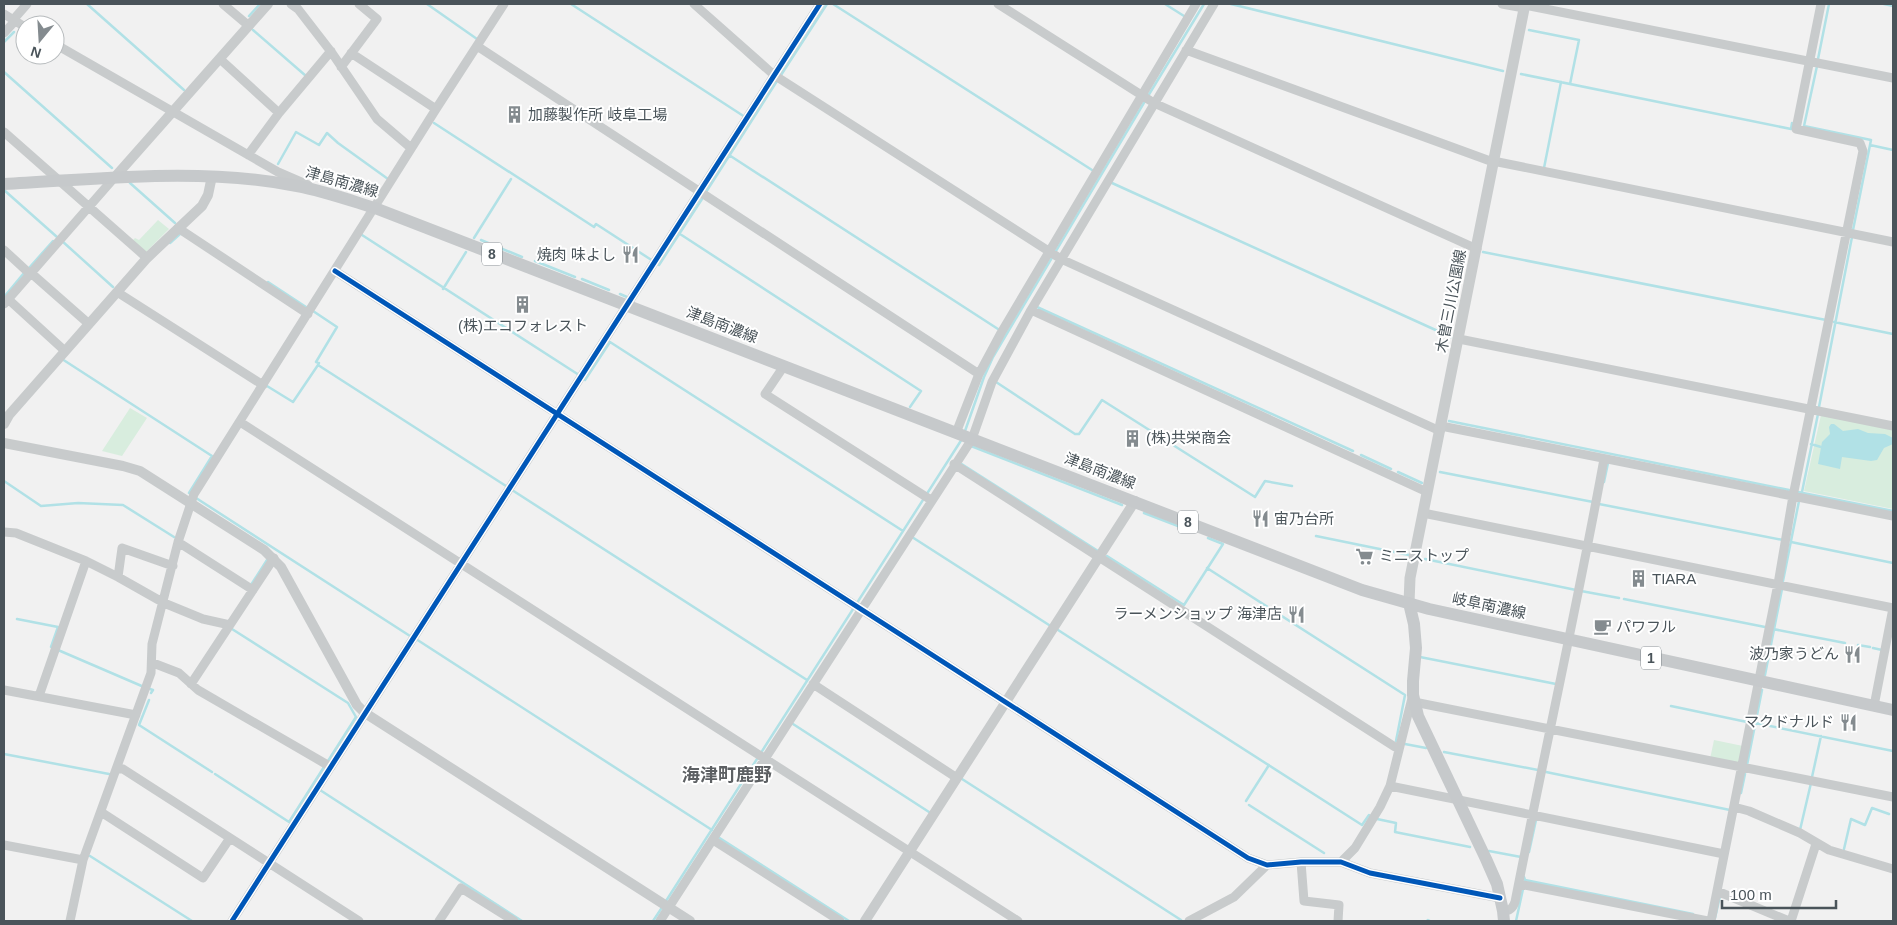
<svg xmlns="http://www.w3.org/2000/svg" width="1897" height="925" font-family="Helvetica,'Noto Sans JP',sans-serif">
<rect width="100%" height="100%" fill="#f1f1f1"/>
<path fill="#d8edde" d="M158 220 169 229 145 253 132 241 135 238 139 240Z
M130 408 147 418 122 456 102 451Z
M1821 415 1893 429V509L1804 491Z
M1714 740 1743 746 1739 765 1710 759Z"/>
<path fill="#b1e1e6" d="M1831 424H1834L1843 431 1858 429 1868 433 1885 434 1893 438V444L1884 448 1877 460 1871 461 1842 457 1840 469 1818 464 1822 442 1830 434 1829 427Z"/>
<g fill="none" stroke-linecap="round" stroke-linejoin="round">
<path stroke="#b1e1e6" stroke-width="2.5" d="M87 4 184 90
M427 4 477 39
M571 4 745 117
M833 4 1092 170
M1165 4 1184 16
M1231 4 1503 71
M1884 4 1893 6
M249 16 260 4
M253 30 306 76
M1529 30 1579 40 1570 84
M4 42 14 32
M1818 59 1829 4
M1817 66 1804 126 1871 140 1853 230
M4 72 112 168
M1521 74 1791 129 1792 123 1794 124
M781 75 827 4
M1148 96 1204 4
M434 123 594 227 596 224 653 261
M1870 145 1893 150
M729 155 998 329
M278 164 296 132 319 145 327 133 338 143 388 179
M1544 168 1561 82
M130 183 175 223
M1112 183 1451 337
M4 190 57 237
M706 192 777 81
M680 234 921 391 910 407
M362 235 579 375
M474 238 511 179
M481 240 522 257
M62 241 113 287
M170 243 180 234
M1483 252 1826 320
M535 261 575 277
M658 264 659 265 702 199
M29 268 53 241
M582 279 609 290
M268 282 306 307
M443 289 466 252
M620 294 627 297
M4 297 24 273
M1037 307 1353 451
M313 311 337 327 316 362 319 363 318 365 506 486
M1834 322 1893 334
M62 359 212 456 189 493
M585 380 610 342 903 531
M996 382 1075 434H1079L1102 400 1255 497 1265 481 1292 486
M267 386 293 402 318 365
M1819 407 1852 237
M1449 421 1789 490
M965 431 984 377 993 357 1145 101
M1811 444 1821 447
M971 446 1122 505
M1361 455 1391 469
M960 463 1098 551
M1398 472 1422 483
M1440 472 1593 502
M4 481 41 506 78 503 123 505 174 537
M1604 482 1608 463
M512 490 807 680
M1798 492 1893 511
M1802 492 1818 414
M196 498 410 636
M1599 504 1783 540
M1144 513 1191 531
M1316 536 1409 555
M912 537 1049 625
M1791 542 1893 563
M1107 556 1184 605 1223 544 1208 538
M1425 559 1576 590
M1207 568 1405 695 1396 741
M1783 581 1799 501
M251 585 267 560
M1581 591 1619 598
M1624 599 1765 627
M17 619 58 627 51 647 53 648
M232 629 348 703 356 717 328 761
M1773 629 1845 643
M1058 630 1362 825 1369 815 1370 816
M416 639 712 830
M1858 645 1870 647
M1873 648 1882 650
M58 650 144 687
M1420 657 1556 684
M1765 675 1782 589
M150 689 153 690 151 693
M149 700 139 725 212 772
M1671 706 1747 722
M1755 723 1893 751
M793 724 929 812
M1405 744 1426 748
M1444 752 1538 770
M4 754 109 774
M1747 765 1762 690
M1546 772 1730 810
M215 774 289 822 324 767
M1812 777 1821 736
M962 779 1181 920 1179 921
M320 790 522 921
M1741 793 1745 774
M1246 801 1269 765
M1249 805 1324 853
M1377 819 1396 823 1395 832 1470 847
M1800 830 1811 783
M718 837 849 921
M1844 849 1851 819 1865 825 1872 808 1889 814
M1489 851 1521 857
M1529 852 1536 820
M90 856 192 921
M1524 877 1525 880 1693 914
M666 901 962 439
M1715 918 1720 896
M653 921 663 906
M1427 921 1428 920 1430 921
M1516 921 1523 889"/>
<path stroke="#c8cbcc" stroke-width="9" d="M223 4 249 26
M291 4 298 9 332 53 377 119 411 148
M694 4 774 75 1061 259 1440 431
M998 4 1154 103 1477 249
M1502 4 1524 8
M1525 5 1893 78
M4 14 25 27
M13 20 27 4
M4 33 15 21
M55 44 278 172 308 185
M477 46 979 374
M1186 50 1493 162
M351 53 436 109
M220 59 279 113 248 155
M341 67 377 19 359 4
M279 113 331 51
M4 132 147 258
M1493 161 1893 242
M178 228 308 314
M4 250 30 274
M335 271 1248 858 1267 865 1301 862H1341L1370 873 1500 898
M31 273 89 324
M117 292 263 385
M8 299 65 351
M4 304 114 178
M1031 310 1427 492
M1459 339 1893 426
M784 366 765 394 931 500
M240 422 1018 921
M1441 426 1893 516
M956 433 979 374 1001 333 1196 4
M954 464 1395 747 1399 748
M1423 513 1893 608
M4 532 16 533 86 561 118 577 164 603 203 619 230 625
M178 542 253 590
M118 577 122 548 173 566
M153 663 179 673 198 690 331 767
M191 684 274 558
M813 684 957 778
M4 690 136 715
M39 696 86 561
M1414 702 1893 797
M1874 706 1893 608
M117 768 123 769 359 921
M1390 786 1724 854
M1734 807 1749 811 1800 833 1829 850 1893 869
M101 812 203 878 230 838
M713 840 840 921
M4 845 83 860
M1301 862 1304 901 1339 905 1338 921
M1341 862 1355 848 1380 807 1390 786 1412 698
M1519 884 1708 921
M1717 891 1789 921
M1503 911C1510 911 1513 908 1515 902 1544 754 1577 607 1604 459
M70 921 83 860 151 673 152 644 178 542 194 494 436 109 504 4
M232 921 820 4
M439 921 461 888 514 921
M660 921 972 439 992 382 1031 310 1214 4
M1189 921 1234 897 1267 865
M1711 921 1778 584 1793 496 1863 151 1860 143 1796 129 1821 4
M1791 921 1816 844"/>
<path stroke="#c8cbcc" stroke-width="10" d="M114 178 268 4
M4 424 9 415 147 258 202 206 208 195 212 176
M4 443 123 466 140 471 264 550 281 567 357 705 365 713 690 921
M865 921 1135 501"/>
<path stroke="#c9cccd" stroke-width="11" d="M1409 603 1410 578 1525 4"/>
<path stroke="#c6c9cb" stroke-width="12" d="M4 184C101 179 201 167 297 186 324 191 349 200 375 208L1362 590 1429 609 1893 710
M1409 603 1414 624 1416 648 1413 681V695L1418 716 1486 859 1497 884 1503 911 1504 921"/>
<defs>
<path id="cycleway" d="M335 271 1248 858 1267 865 1301 862H1341L1370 873 1500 898
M232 921 820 4"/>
</defs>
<use href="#cycleway" stroke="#fff" stroke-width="8"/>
<use href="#cycleway" stroke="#0057b8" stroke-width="5"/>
</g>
<defs>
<symbol id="building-bare" viewBox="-9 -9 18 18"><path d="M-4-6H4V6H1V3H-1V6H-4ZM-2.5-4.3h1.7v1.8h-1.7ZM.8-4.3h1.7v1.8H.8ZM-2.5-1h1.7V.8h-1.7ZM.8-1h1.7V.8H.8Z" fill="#848b8f" stroke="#fff" stroke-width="2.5" paint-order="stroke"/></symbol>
<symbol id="restaurant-bare" viewBox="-9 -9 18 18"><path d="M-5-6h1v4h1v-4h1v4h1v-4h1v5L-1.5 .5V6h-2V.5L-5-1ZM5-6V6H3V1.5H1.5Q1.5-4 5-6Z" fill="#848b8f" stroke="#fff" stroke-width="2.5" paint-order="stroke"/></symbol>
<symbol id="supermarket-bare" viewBox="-9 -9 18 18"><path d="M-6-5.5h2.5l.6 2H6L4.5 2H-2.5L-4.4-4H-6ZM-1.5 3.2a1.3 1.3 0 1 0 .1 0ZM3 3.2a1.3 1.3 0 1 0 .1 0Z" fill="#848b8f" stroke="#fff" stroke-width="2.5" paint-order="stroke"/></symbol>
<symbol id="cafe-bare" viewBox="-9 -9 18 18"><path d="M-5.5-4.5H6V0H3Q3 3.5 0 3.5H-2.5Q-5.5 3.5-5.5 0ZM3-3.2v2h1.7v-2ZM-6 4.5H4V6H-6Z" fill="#848b8f" stroke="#fff" stroke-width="2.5" paint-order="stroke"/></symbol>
</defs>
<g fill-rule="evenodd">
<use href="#building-bare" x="502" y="102" width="25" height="25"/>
<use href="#restaurant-bare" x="618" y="242" width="25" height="25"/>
<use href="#building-bare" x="510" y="292" width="25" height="25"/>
<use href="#building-bare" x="1120" y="426" width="25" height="25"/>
<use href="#restaurant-bare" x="1248" y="506" width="25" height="25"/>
<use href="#supermarket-bare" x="1352" y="544" width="25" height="25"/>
<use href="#building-bare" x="1626" y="566" width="25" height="25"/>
<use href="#restaurant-bare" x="1284" y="602" width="25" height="25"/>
<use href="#cafe-bare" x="1590" y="614" width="25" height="25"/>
<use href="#restaurant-bare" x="1840" y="642" width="25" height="25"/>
<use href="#restaurant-bare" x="1836" y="710" width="25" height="25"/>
</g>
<g text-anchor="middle" stroke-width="4" stroke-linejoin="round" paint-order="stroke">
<g fill="#fff" stroke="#80878c" stroke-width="1">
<rect x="482" y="242.5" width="20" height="23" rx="4"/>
<rect x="1178" y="510.5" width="20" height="23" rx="4"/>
<rect x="1641" y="646.5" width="20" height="23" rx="4"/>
</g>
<g font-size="14" font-weight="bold" fill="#4a545a">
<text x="492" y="259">8</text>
<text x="1188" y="527">8</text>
<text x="1651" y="663">1</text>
</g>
<g font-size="15" fill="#4a545a" stroke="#fff" text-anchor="start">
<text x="528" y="120">加藤製作所 岐阜工場</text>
<text x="616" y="260" text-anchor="end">焼肉 味よし</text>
<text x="523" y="331" text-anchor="middle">(株)エコフォレスト</text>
<text x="1146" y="443">(株)共栄商会</text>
<text x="1274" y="524">宙乃台所</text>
<text x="1379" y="561">ミニストップ</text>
<text x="1652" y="584">TIARA</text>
<text x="1282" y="619" text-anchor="end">ラーメンショップ 海津店</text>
<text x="1616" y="632">パワフル</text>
<text x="1839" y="659" text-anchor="end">波乃家うどん</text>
<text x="1834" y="727" text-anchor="end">マクドナルド</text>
</g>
<g font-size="15" fill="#4a545a" stroke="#fff">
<text transform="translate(342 182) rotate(16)" y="5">津島南濃線</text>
<text transform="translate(1451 301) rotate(-79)" y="5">木曽三川公園線</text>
<text transform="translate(722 325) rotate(21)" y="5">津島南濃線</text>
<text transform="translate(1100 471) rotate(21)" y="5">津島南濃線</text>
<text transform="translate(1489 606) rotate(12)" y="5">岐阜南濃線</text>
</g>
<g font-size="18" font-weight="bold" fill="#5d6063" stroke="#fff">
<text x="727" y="781">海津町鹿野</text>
</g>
</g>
<rect width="1897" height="925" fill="none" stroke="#4a545a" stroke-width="10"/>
<g transform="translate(40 40) rotate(198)"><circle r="24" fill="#ffffff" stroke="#b7bbbd"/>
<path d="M0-4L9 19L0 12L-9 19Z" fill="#848b8f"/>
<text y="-8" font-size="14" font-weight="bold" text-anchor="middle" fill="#4a545a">N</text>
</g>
<path d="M1722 900v8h114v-8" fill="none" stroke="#4a545a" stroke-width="2.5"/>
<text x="1730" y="900" font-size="15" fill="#4a545a" stroke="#ffffff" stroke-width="4" paint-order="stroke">100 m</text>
</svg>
